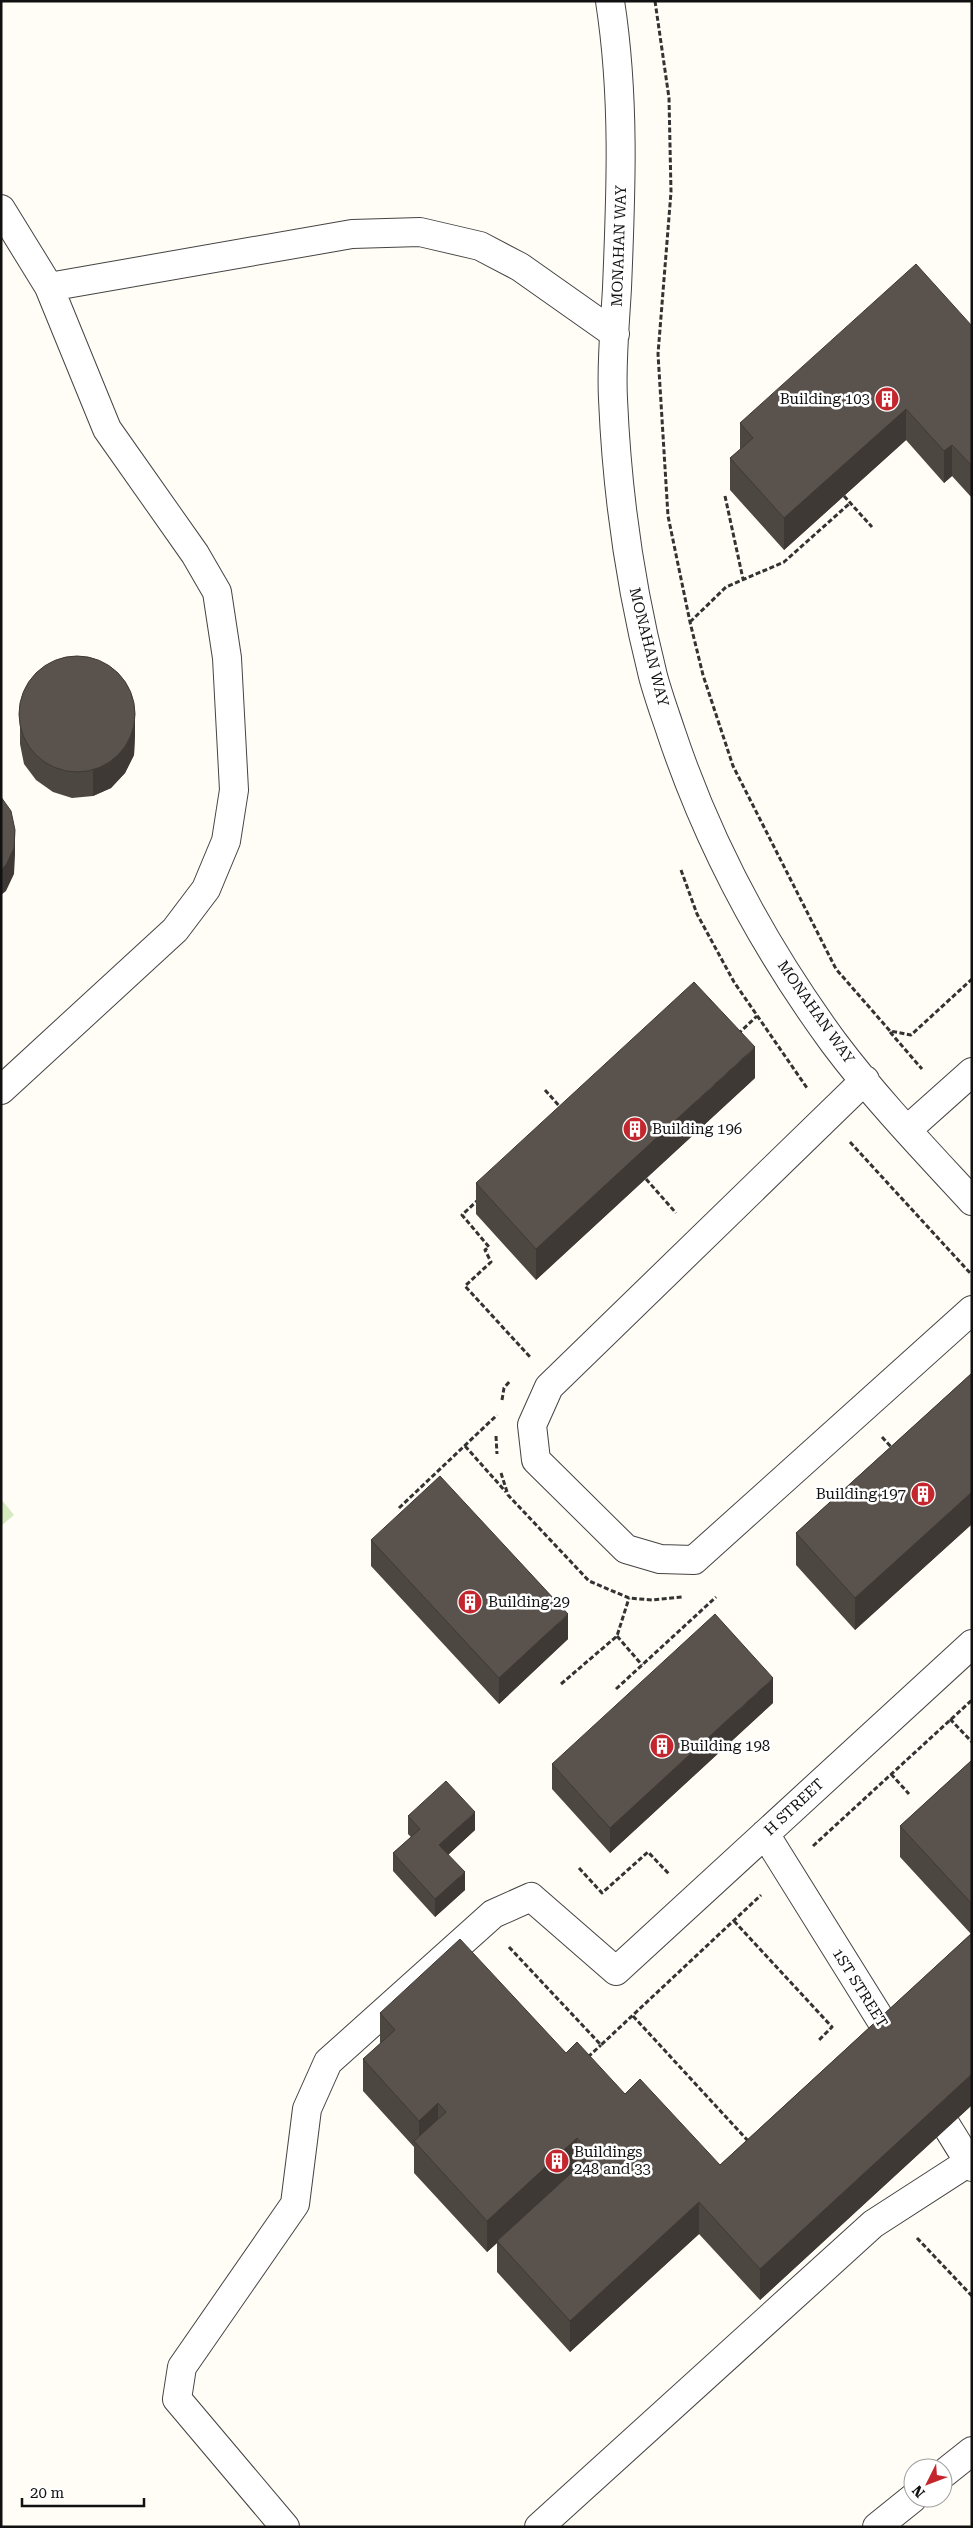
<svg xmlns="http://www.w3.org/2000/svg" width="973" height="2528" font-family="'Roboto Serif',serif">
<rect width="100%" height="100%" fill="#fffdf5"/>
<path fill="#d5ebbd" d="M1 1499 14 1515 1 1526Z"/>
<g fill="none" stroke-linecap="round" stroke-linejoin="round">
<defs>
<path id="minor" d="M610 1C625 97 621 192 617 288 615 325 611 362 613 399 617 493 630 585 653 676 658 695 665 714 671 732 708 843 765 949 834 1043 876 1099 925 1150 972 1201
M1 209 49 287 107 429 195 554 217 592 227 658 234 790 226 841 206 889 175 930 1 1090
M49 287 352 234 420 232 480 246 520 267 615 334
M865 1080 549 1387 532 1425 536 1460 626 1549 660 1559 694 1560 972 1310
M907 1130 972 1072
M765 1834 899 2049
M928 2096 972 2167
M943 2474 972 2451
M285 2527 177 2399 182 2367 295 2204 307 2109 328 2062 493 1914 531 1897 616 1971 972 1644
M539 2527 873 2224 969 2162
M877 2527 913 2498"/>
</defs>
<use href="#minor" stroke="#444" stroke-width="30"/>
<path stroke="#333" stroke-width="3" stroke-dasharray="5 2.5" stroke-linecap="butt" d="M655 1 669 98 671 192 658 354 668 516 690 622 703 675 733 766 836 969 890 1031 911 1035 972 979
M725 496 743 579
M844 496 872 527
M690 622 726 587 784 562 850 503
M681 870 697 914 734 982 807 1088
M890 1032 922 1069
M738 1034 757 1016
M545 1090 562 1109
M850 1142 971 1274
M646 1179 676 1213
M479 1199 462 1215 489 1247 485 1250 491 1262 465 1286 530 1357
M502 1400 504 1388 510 1381
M496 1436 497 1454
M882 1437 893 1449
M465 1446 506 1492
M501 1473 508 1495 589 1581 629 1598 652 1600 682 1597
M399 1508 497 1415
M617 1636 642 1665
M561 1684 617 1636 629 1598
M616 1689 716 1597
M950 1719 972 1742
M891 1774 909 1794
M813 1846 972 1700
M579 1868 602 1893 648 1852 669 1874
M734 1921 832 2027 818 2041
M509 1947 601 2045 761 1895
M633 2016 749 2142
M588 2057 601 2045
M917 2238 972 2296"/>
<use href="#minor" stroke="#fff" stroke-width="28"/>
</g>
<path fill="#4d4742" d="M972 326V498L952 476 944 483 906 440 784 550 730 490V458L740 450V423Z
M20 719 135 734 134 755 125 773 111 788 93 796 72 798 53 792 36 780 24 764 20 744Z
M755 1078 536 1280 476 1214V1183Z
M972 1373V1524L855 1630 796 1565V1533Z
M371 1540 568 1639 499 1704 371 1566Z
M773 1703 610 1853 552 1789V1764Z
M972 1760V2105L760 2300 699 2234 570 2352 497 2272V2243L487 2252 414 2173V2147L363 2091V2059L380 2044V2013L566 2053 625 2094 720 2165 971 1934 900 1857V1826Z
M408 1816 475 1830 448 1855 465 1890 435 1917 393 1871V1853L411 1837 408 1834Z"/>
<path fill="#3f3936" d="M906 409V440L784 550V518Z
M952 445V476L944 483V451Z
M135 709V734L134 755 125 773 111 788 93 796V770Z
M15 830V855L14 874 6 891 1 895V870Z
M755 1047V1078L536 1280V1249Z
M972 1492V1524L855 1630V1598Z
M568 1614V1639L499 1704V1678Z
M773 1678V1703L610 1853V1828Z
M475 1812V1830L439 1863V1845Z
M465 1872V1890L435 1917V1899Z
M972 2074V2105L760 2300V2269Z
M438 2103V2134L419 2147V2121Z
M577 2138V2169L497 2241V2243L487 2252V2221Z
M699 2202V2234L570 2352V2321Z"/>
<path fill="#5a524d" stroke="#3f3936" d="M916 264 972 326V466L952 445 944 451 906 409 784 518 730 458 753 438 740 423Z
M19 714a58 58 0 1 1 116 0a58 58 0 1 1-116 0Z
M1 797 11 811 15 830 14 848 6 865 1 870Z
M694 982 755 1047 536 1249 476 1183Z
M972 1373V1492L855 1598 796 1533Z
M440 1476 568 1614 499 1678 371 1540Z
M715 1614 773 1678 610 1828 552 1764Z
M972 1760V1904L900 1826Z
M446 1781 475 1812 439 1845 465 1872 435 1899 393 1853 420 1829 408 1816Z
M972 1933V2074L760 2269 699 2202 570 2321 497 2241 592 2154 577 2138 487 2221 414 2141 446 2112 438 2103 419 2121 363 2059 395 2030 380 2013 460 1939 566 2053 577 2042 625 2094 640 2079 720 2165Z"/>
<defs>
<symbol id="building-disc" viewBox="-11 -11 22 22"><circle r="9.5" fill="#c4262e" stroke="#fff"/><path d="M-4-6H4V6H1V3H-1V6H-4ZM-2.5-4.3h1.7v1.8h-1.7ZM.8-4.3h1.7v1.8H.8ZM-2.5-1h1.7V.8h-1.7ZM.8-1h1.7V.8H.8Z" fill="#fff"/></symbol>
</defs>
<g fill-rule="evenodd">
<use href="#building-disc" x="873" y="385" width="28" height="28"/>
<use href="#building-disc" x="621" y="1115" width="28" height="28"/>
<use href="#building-disc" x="909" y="1480" width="28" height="28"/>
<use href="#building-disc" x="456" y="1588" width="28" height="28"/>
<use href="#building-disc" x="648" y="1732" width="28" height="28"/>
<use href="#building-disc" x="543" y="2147" width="28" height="28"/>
</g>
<g text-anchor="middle" stroke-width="5" stroke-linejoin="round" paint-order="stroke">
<g font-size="15" fill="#111" stroke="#fff">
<text transform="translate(619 246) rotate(-88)" y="5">MONAHAN WAY</text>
<text transform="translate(649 647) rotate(76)" y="5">MONAHAN WAY</text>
<text transform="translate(816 1012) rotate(55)" y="5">MONAHAN WAY</text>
<text transform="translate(794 1807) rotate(-43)" y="5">H STREET</text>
<text transform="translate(860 1988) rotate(58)" y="5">1ST STREET</text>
</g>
<g font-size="15" fill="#111" stroke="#fff" text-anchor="start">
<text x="870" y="404" text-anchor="end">Building 103</text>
<text x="652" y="1134">Building 196</text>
<text x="906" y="1499" text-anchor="end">Building 197</text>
<text x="488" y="1607">Building 29</text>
<text x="680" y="1751">Building 198</text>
<text x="574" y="2157">Buildings<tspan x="574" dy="17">248 and 33</tspan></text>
</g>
</g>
<rect width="973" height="2528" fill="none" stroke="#111111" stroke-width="5"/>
<g transform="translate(928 2483) rotate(228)"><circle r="24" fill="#ffffff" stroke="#a0a0a0"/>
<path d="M0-4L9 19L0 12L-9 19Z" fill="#c4262e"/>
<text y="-8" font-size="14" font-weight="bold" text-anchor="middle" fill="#111111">N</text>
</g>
<path d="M22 2498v8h122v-8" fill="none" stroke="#111111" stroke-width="2.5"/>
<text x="30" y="2498" font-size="15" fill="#111111" stroke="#ffffff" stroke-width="4" paint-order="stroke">20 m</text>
</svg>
